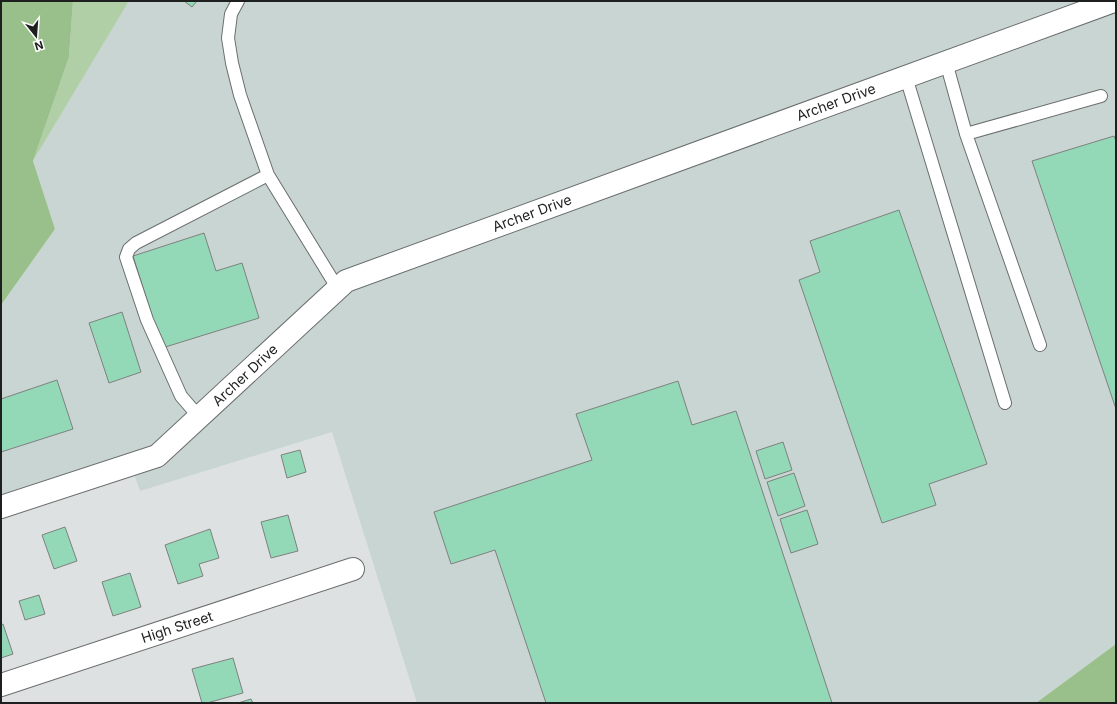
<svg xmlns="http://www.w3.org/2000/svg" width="1117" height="704" font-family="Inter,sans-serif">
<rect width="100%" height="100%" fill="#dde1e1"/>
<path fill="#c9d5d3" d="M129 1H1116V644L1036 703H417L332 432 140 491 131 465 1 507V305L55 229 33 161Z"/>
<path fill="#b1cfa6" d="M73 1H129L33 161 69 57Z"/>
<path fill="#99c08a" d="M1 1H73L69 57 33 161 55 229 1 305Z
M1116 644V703H1036Z"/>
<path fill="#94d9b7" stroke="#7e817f" d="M184 1H197L192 7Z
M1114 136 1116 141V409L1032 161Z
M899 210 987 464 929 484 936 505 882 523 799 280 820 272 810 241Z
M204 233 216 271 242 263 259 318 162 348 133 256Z
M122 312 141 372 109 383 89 323Z
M57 380 73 429 1 452V399Z
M678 381 692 425 736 411 832 703H546L495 550 451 564 434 512 592 460 576 414Z
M783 442 792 470 765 479 756 451Z
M300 450 306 472 287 478 281 455Z
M794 473 805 506 778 516 767 482Z
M807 510 818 544 791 553 780 519Z
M288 515 298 551 271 558 261 522Z
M65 527 77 561 54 569 42 535Z
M210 529 219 558 199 564 203 576 178 584 165 545Z
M130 573 141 607 113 616 102 582Z
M39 595 45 614 25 620 19 601Z
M3 624 13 654 1 658V625Z
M233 658 243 693 207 703H202L192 669Z
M251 699 253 703H238Z"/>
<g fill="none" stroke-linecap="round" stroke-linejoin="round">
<defs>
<path id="service" d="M238 1 231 14 228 38 232 63 240 95 268 175
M946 62 966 134 1040 345
M906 77 1005 403
M966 134 1101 96
M199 417 181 396 147 320 126 257 129 249 136 243 268 175 338 289"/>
<path id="minor" d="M1 507 157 456 346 281 1114 1
M1 685 353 569"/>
</defs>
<use href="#service" stroke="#6a6e6d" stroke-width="14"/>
<use href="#minor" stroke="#6a6e6d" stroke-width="24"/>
<use href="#service" stroke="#fff" stroke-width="12"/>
<use href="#minor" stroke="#fff" stroke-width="22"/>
</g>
<g text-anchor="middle" stroke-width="3" stroke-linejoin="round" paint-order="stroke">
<g font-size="14" fill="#1e201f" stroke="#fff">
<text transform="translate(836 102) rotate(-20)" y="5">Archer Drive</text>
<text transform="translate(532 213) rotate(-20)" y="5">Archer Drive</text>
<text transform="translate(245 375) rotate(-43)" y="5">Archer Drive</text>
<text transform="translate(177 627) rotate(-18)" y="5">High Street</text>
</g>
</g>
<rect width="1117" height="704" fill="none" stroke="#1e201f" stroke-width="4"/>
<g transform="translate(36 36) rotate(163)" stroke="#ffffff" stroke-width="3" paint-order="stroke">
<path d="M0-3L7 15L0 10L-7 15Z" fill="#1e201f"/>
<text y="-6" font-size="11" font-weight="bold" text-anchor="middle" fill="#1e201f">N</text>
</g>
</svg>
